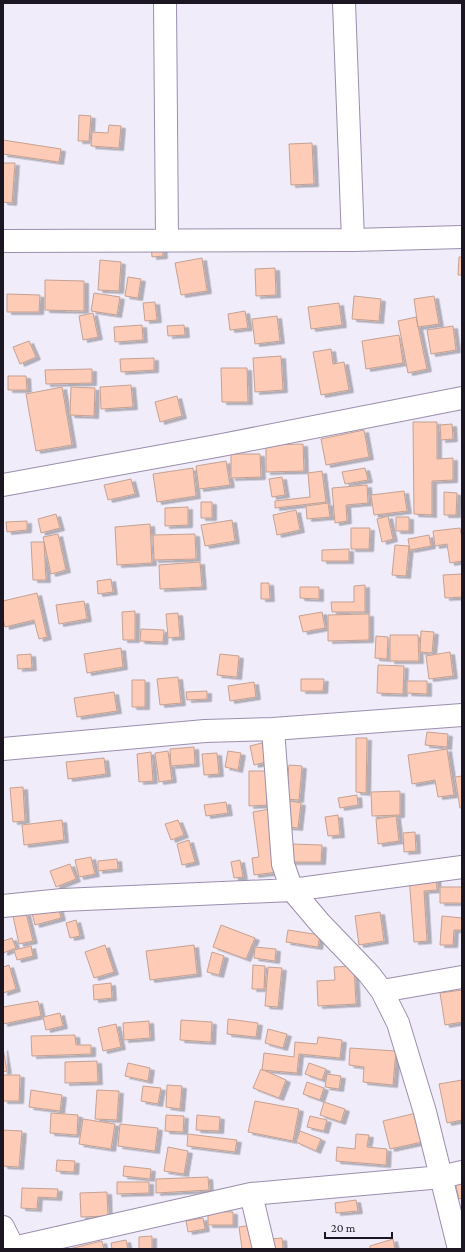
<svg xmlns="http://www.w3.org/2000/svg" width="465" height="1252" font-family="'Crimson Pro',serif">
<defs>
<filter id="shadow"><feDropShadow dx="4.5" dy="2.5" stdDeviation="0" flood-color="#0004"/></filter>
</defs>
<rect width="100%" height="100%" fill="#f1ecfa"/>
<path fill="#fecbb6" stroke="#c5a192" filter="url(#shadow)" d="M79 115 91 116 89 141H78Z
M109 125 121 126 119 148 91 146 92 132 108 133Z
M3 140 61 149 59 162 3 154Z
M312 143 314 184 291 185 289 144Z
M3 163H15L12 203 3 202Z
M162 242 163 256 152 257 151 243Z
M459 257H462V275H458Z
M202 258 207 291 181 295 175 263Z
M100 260 121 262 119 291 98 290Z
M275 268 276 295 256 296 255 269Z
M128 277 141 279 138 298 125 296Z
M45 280 84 281V311L45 310Z
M94 293 120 297 117 315 91 311Z
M7 294 40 295 39 312H7Z
M354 296 381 299 379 321 352 319Z
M434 296 439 324 418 327 414 299Z
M155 302 157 320 145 321 143 303Z
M339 303 342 325 311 329 308 307Z
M245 311 248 328 230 330 228 314Z
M93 313 98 337 83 340 79 316Z
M277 316 280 341 255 344 252 319Z
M416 317 427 369 408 373 398 321Z
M142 325 143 340 115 342 114 327Z
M184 325 185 335 168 336 167 326Z
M453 326 456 350 431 354 427 330Z
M399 335 403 363 366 369 362 341Z
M29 341 36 357 20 364 13 347Z
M331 349 333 364 344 362 349 390 321 395 313 352Z
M281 356 283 390 255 392 253 358Z
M154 358V370L121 372 120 359Z
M221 368H247L248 402H222Z
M92 369V383L46 384 45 370Z
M8 376H26L27 390H8Z
M131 385 133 407 101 409 100 387Z
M62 387 72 445 36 451 26 394Z
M71 387 95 388 94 416 70 415Z
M177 396 182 416 160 422 155 402Z
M413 422H437V459L453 458V480L432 481V515L414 514Z
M452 424 453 439 441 440 440 425Z
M364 430 369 457 326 465 321 439Z
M303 444 304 471 266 472V445Z
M231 454H260L261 477 231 478Z
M226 461 230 485 199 489 196 466Z
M193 468 196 496 157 502 153 474Z
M365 468 368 480 345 484 342 472Z
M322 471 326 502 275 508V501L310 497 308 473Z
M282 477 285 495 272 497 269 479Z
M131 479 135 494 108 500 104 485Z
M367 485 368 503 346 505 347 521 335 523 332 488Z
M404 491 407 511 374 515 371 495Z
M444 492 457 493 456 515H444Z
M201 502H212V518H201Z
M328 503 330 517 307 519 306 506Z
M188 507V525L165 526V508Z
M296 510 300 530 277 535 273 515Z
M56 514 60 528 41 533 38 519Z
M388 516 393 539 382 542 377 519Z
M396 517H409V531H396Z
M232 520 235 541 205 546 201 525Z
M27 521V530L7 532 6 522Z
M150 524 152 563 117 565 115 527Z
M351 528H370L369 549H351Z
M460 528 462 538V561L450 563 447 544 435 546 433 531Z
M58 534 66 570 51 574 43 537Z
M195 534 196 559 154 560 153 535Z
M429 535 431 546 410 550 408 539Z
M31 542H44L46 580H33Z
M395 545 409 546 406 576 392 575Z
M349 549V561H322V550Z
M200 562 202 587 160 589 159 565Z
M462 574V597L445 598 443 575Z
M111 579 113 592 98 594 97 581Z
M261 583H269L270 599H261Z
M365 585V612H332L331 602H354V586Z
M300 587H319V599L300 598Z
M37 593 47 637 39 639 34 620 5 627 3 619V601Z
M84 601 87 619 59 624 56 605Z
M135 611V640H123L122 612Z
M322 612 325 628 303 632 299 616Z
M178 613 180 637 168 638 166 614Z
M369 614V640L328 641V615Z
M141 629 164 630 163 642 140 641Z
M421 631 434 632 432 653 420 652Z
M390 635H418L419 661H390Z
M376 636 388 637 387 659 375 658Z
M121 648 123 667 87 673 84 654Z
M450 652 453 676 429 679 426 656Z
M31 654 32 668 18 669 17 655Z
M220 654 239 656 237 677 217 675Z
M378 665 404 666 403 694 377 693Z
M178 677 181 703 160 705 157 679Z
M301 679H324L323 691H301Z
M132 680H145V707H132Z
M407 681H427V694L407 693Z
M254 682 256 697 230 701 228 686Z
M207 691V699L187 700 186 692Z
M114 692 117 711 77 717 74 698Z
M427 732 448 734 447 747 425 745Z
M356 738H367L366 793 356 792Z
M262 743 266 762 254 765 250 746Z
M194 747 195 764 171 766 170 749Z
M447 749 454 795 438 797 435 780 412 784 408 755Z
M168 751 172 780 159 782 155 753Z
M228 751 241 753 238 770 225 767Z
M151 752 153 781 139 782 137 754Z
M217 753 219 774 204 775 202 754Z
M104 758 106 774 68 779 66 762Z
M289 765 302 766 299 800 286 799Z
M249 771H267V805L249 806Z
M462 776V808H460L455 777Z
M23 787 25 821 13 822 10 788Z
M400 791V815L372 816 371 792Z
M357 795 358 805 340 808 338 798Z
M290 801 301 803 298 828 287 827Z
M226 802 228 813 206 816 204 805Z
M270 809 278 872 254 875 252 858 259 857 253 812Z
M338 815 340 835 328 836 325 817Z
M396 816 399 841 378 844 376 819Z
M62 820 64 840 24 845 22 825Z
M178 820 184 835 171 840 165 824Z
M415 832 416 851 404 852 403 833Z
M189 840 195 862 182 865 177 844Z
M291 844 322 845 321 862H290Z
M91 857 95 874 79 877 75 860Z
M117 859 118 869 98 871V861Z
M240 860 243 877 234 878 231 862Z
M70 864 76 879 56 887 50 871Z
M436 874 437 890 424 891 427 941 414 942 409 876Z
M440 887H462V903H440Z
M57 902 61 918 35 925 31 909Z
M380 912 384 941 359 945 355 916Z
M26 913 33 941 19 944 13 916Z
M442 916 462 918V930H454L453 945H440Z
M76 920 80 936 70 938 66 923Z
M221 925 255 938 246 959 213 947Z
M288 930 320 935 318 947 286 942Z
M12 938 16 948 3 953V941Z
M105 945 114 972 94 978 85 952Z
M194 945 197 974 150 980 146 951Z
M31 946 33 956 17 960 14 950Z
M255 947 276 949 275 961 254 958Z
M212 952 224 956 219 975 207 972Z
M9 965 16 989 3 993V967Z
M253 965 265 966 264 989H252Z
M354 966 356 1004 318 1006 317 981 335 980 334 967Z
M268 967 282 968 278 1007 265 1006Z
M111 983 112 998 94 1000 93 985Z
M462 990V1022L445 1025 440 993Z
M38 1001 41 1016 3 1024V1007Z
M60 1013 63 1026 46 1030 43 1017Z
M228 1019 258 1023 256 1037 227 1034Z
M181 1020 212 1022 211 1042 180 1040Z
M149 1021 150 1038 124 1040 123 1023Z
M116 1024 121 1047 103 1051 98 1028Z
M268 1029 287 1034 283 1048 265 1043Z
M75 1035 76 1045H91V1054L32 1056 31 1036Z
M318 1037 342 1040 340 1058 299 1054 297 1073 262 1070 264 1053 294 1057 295 1042 317 1044Z
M3 1048 7 1071 3 1072Z
M350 1048 396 1051 393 1085 363 1082 364 1067 349 1065Z
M97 1061 98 1082 65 1083V1062Z
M128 1063 150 1068 148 1081 125 1076Z
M309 1063 326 1069 322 1080 305 1074Z
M261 1069 286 1080 279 1098 253 1088Z
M327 1074 341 1076 339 1089 325 1087Z
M3 1075H20L19 1101H3Z
M462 1080V1120L447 1123 439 1084Z
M307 1082 324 1088 320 1100 303 1094Z
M167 1085 182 1086 180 1109 166 1107Z
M143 1086 161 1088 158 1104 141 1101Z
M31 1090 62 1095 60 1111 29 1107Z
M97 1090 119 1091 117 1120 95 1119Z
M255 1101 299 1109 293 1141 248 1132Z
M324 1102 345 1109 341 1122 320 1115Z
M420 1112 427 1141 390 1149 383 1121Z
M51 1113 78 1115 77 1135 50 1133Z
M166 1115 184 1116 183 1132 165 1131Z
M197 1115 220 1117 219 1131 196 1130Z
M310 1116 327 1120 324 1131 307 1127Z
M83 1119 115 1124 111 1149 79 1144Z
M120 1124 158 1128 155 1151 118 1146Z
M3 1130 22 1131 19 1167 3 1166Z
M300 1131 321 1139 316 1151 296 1142Z
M188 1134 237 1140 235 1152 187 1146Z
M356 1134 369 1135 367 1147 387 1149 386 1165 336 1161 337 1147 355 1149Z
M168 1147 188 1151 184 1174 164 1171Z
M57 1160 75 1161 74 1172 56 1171Z
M124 1166 151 1169 150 1179 123 1176Z
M462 1175V1198L459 1199 454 1177Z
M208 1177 209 1190 156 1193V1179Z
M117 1182H149V1193L117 1194Z
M22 1188 58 1189 57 1198 38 1197 37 1209 21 1208Z
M107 1192 108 1216 81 1217 80 1193Z
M356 1200 358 1211 336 1213 335 1203Z
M208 1211 233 1212V1225H208Z
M203 1218 205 1229 188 1232 186 1221Z
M252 1225 256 1249H242L239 1227Z
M152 1236V1249H139V1237Z
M282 1238 283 1249H271L270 1239Z
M393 1239 395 1249H370V1246Z
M126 1240 128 1249H112L111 1243Z
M102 1241 104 1249H69Z"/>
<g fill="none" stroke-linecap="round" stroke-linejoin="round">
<defs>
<path id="minor" d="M165 3 167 239
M344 3 353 240
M3 241 353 240 462 237
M3 485 222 445 462 398
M273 729 283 864 292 890 320 923 369 974 382 991 398 1023 425 1112 459 1249
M3 749 205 731 273 729 462 715
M3 906 62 900 292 890 462 867
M382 991 462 977
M251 1194 264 1249
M3 1227 14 1249
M13 1248 251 1194 442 1177 462 1172"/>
</defs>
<use href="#minor" stroke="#9b8ead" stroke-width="24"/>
<use href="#minor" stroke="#fff" stroke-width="22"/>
</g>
<rect width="465" height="1252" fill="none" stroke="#1b1622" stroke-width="8"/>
<path d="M325 1232v6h67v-6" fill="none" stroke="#1b1622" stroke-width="2"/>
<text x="331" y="1232" font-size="12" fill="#1b1622" stroke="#f1ecfa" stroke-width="3" paint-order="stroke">20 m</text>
</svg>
